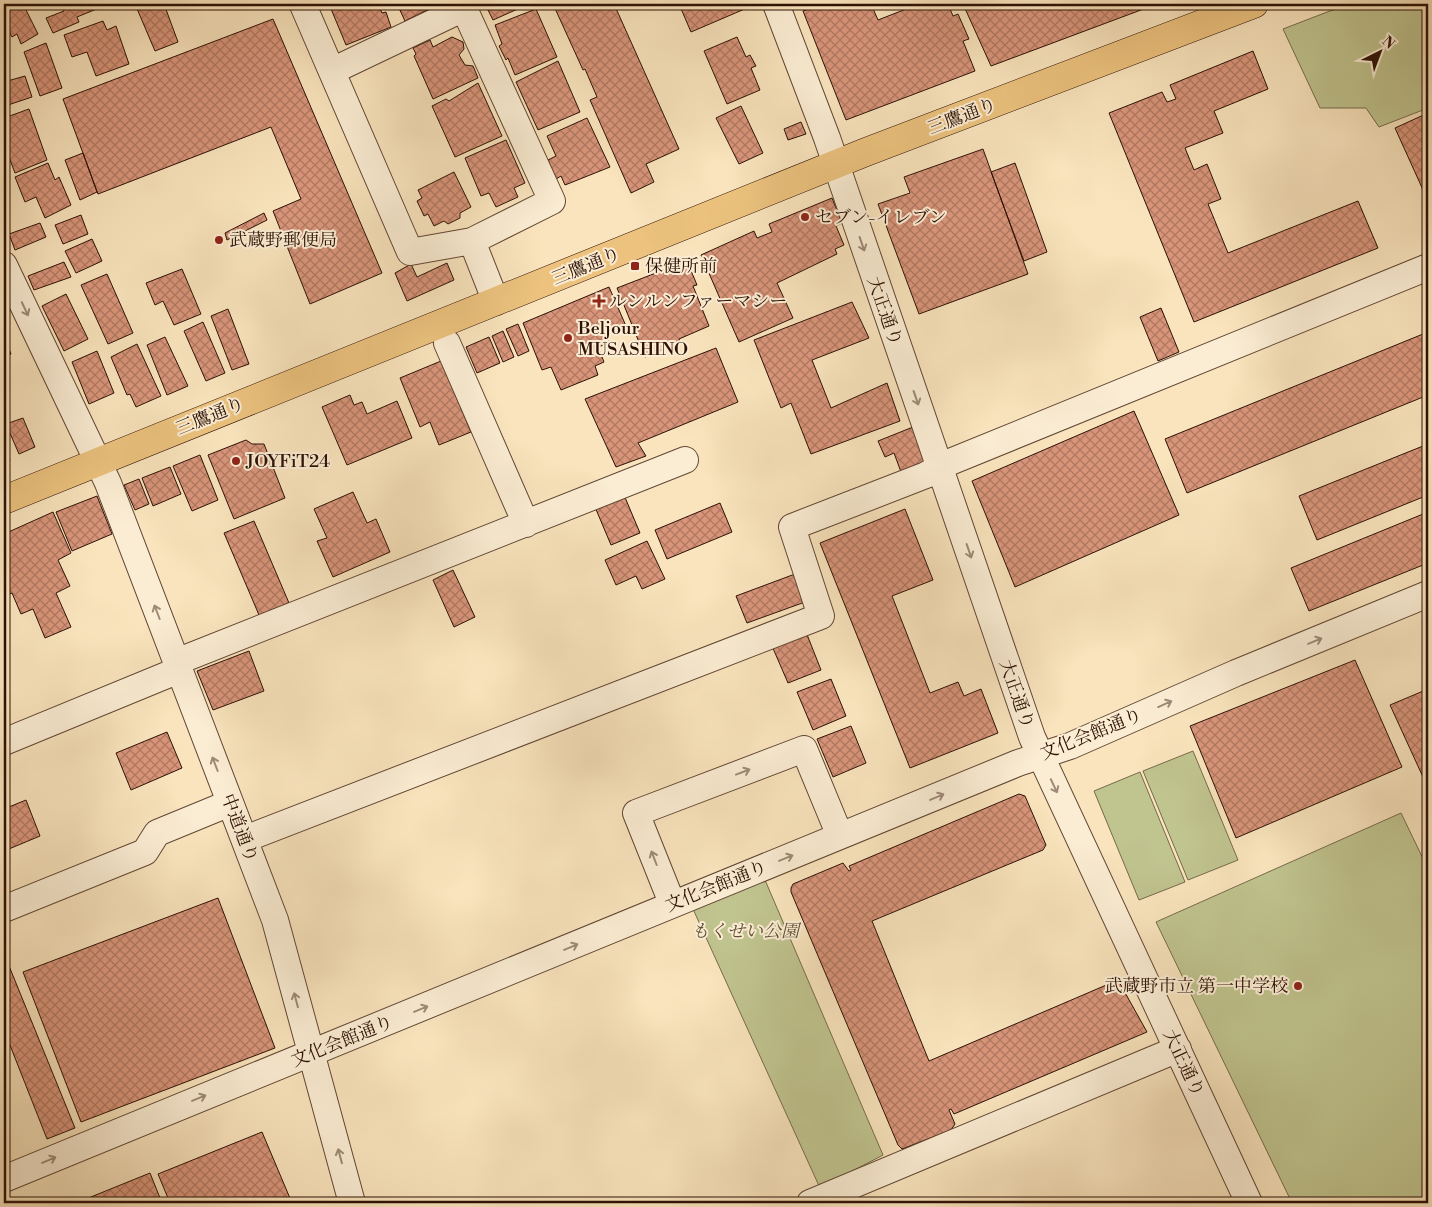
<svg xmlns="http://www.w3.org/2000/svg" width="1432" height="1207" font-family="'Libre Bodoni','Noto Serif JP',serif">
<defs>
<pattern id="building-cross-hatch" width="8" height="8" patternUnits="userSpaceOnUse" patternTransform="scale(1.25)"><rect width="8" height="8" fill="#d9957a"/><path d="M0 0l8 8M0 8l8-8" fill="none" stroke="#b07862"/></pattern>
</defs>
<rect width="100%" height="100%" fill="#f9e4bd"/>
<filter id="stains"><feTurbulence type="fractalNoise" baseFrequency=".004" numOctaves="4"/><feColorMatrix values="0 0 0 0 .2 0 0 0 0 .09 0 0 0 0 .02 0 0 0 .5 -.17"/></filter>
<radialGradient id="worn" r=".72"><stop offset=".6" stop-color="#630" stop-opacity="0"/><stop offset="1" stop-color="#630" stop-opacity=".3"/></radialGradient>
<path fill="#c0c48f" stroke="#766a4a" d="M1348 4H1428V108L1379 127 1366 108H1320L1283 29Z
M1193 751 1238 860 1188 880 1143 771Z
M1140 772 1185 882 1139 900 1094 791Z
M1401 813 1428 869V1203H1292L1156 922Z
M765 880 883 1155 820 1188 693 909Z"/>
<path fill="url(#building-cross-hatch)" stroke="#2d1105" d="M4 4H12L15 9 23 4 38 34 21 44 17 34 12 37 4 22Z
M61 4H97L99 8 77 17 79 22 53 33 46 18 64 11Z
M135 4H164L178 42 155 51Z
M329 4H378L382 13 386 12 391 27 346 45Z
M391 4H439L405 21 398 6 393 8Z
M485 4H529L493 20Z
M553 4H614L679 149 646 164 654 182 631 193 590 100 597 97 585 69 583 70Z
M679 4H745L747 8 691 32Z
M807 4H871L878 20 919 4H948L953 16 958 14 969 39 963 41 975 71 846 120 803 11 809 9Z
M963 4H1157L991 66Z
M536 9 557 57 515 75 508 58 506 60 499 46 502 44 495 25Z
M273 19 382 273 310 304 273 211 301 199 271 127 98 194 63 99Z
M103 21 107 30 116 26 129 64 96 76 87 52 72 57 64 35Z
M452 37 463 42 464 49 459 55 465 65 473 66 478 78 433 99 414 56 416 54 413 48 430 40 433 47Z
M737 37 746 57 750 55 756 66 751 68 760 90 727 104 704 51Z
M46 43 62 88 40 96 24 52Z
M1253 51 1268 89 1214 111 1223 133 1185 148 1194 170 1207 164 1221 199 1208 204 1228 253 1358 201 1378 248 1194 322 1109 113 1162 92 1167 102 1176 99 1170 85Z
M558 61 580 112 538 130 516 82Z
M25 76 32 97 5 106 4 82Z
M478 83 502 136 455 157 432 106 446 99 449 101Z
M741 106 763 153 739 164 716 118Z
M29 109 47 160 15 173 4 144V118Z
M1428 113V201L1395 128Z
M587 118 610 167 565 185 561 176 556 179 548 160 556 156 547 136Z
M801 122 806 134 788 140 784 129Z
M506 140 525 183 514 188 518 197 496 207 489 193 481 196 465 158Z
M983 149 1028 274 919 314 878 204 910 193 904 177Z
M83 153 97 192 80 200 65 160Z
M48 163 55 180 59 177 71 205 45 218 36 197 25 202 15 177Z
M1015 163 1047 252 1024 261 991 172Z
M454 172 471 207 460 213V218L448 224 444 221 434 226 428 214 424 216 417 201 422 198 418 190Z
M832 198 842 223 836 226 844 245 835 249 837 254 777 283 793 318 739 342 701 255 754 231 757 238 772 232 769 224Z
M264 213 267 220 227 240 225 233Z
M81 215 88 234 63 244 55 225Z
M40 223 46 237 15 250 9 234Z
M92 239 102 261 76 273 65 251Z
M687 261 697 285 693 286 709 326 679 339 680 343 645 357 617 288Z
M64 262 71 277 34 290 28 276Z
M447 263 454 280 407 301 395 273 411 264 417 277Z
M182 269 201 314 174 325 163 301 155 305 146 283Z
M107 274 133 333 108 344 81 285Z
M609 287 626 326 606 334 609 343 598 347 604 362 595 366 598 375 561 390 551 367 542 370 523 323Z
M66 294 88 339 64 351 42 306Z
M852 302 869 338 812 360 831 408 887 383 900 421 811 454 791 403 781 408 754 340Z
M1161 308 1179 352 1158 361 1140 317Z
M228 309 249 364 232 370 211 316Z
M203 322 225 373 206 381 184 331Z
M518 324 529 351 518 356 506 329Z
M503 331 514 357 503 362 492 336Z
M1428 332V395L1187 493 1165 439Z
M4 336 11 354 4 358Z
M165 337 188 386 167 395 147 345Z
M489 337 500 363 477 373 466 347Z
M137 344 161 396 136 407 130 394 127 395 111 357Z
M716 348 738 402 638 443 646 456 616 467 585 399Z
M97 351 114 393 89 404 72 362Z
M441 361 471 432 439 445 430 422 420 427 400 378Z
M350 395 354 405 362 402 367 414 397 401 412 438 347 465 322 407Z
M1134 411 1179 515 1015 587 972 481Z
M23 418 35 447 19 454 6 424Z
M913 427 927 461 901 472 894 453 885 457 878 441Z
M246 440 252 444H264L285 498 234 519 208 455Z
M1428 444V495L1317 540 1299 496Z
M4 446 10 461 4 464Z
M200 455 218 500 192 511 173 466Z
M170 467 181 494 153 506 142 478Z
M139 479 149 504 135 510 124 485Z
M353 492 367 523 376 519 390 552 333 577 317 541 327 538 314 509Z
M624 495 640 533 611 545 595 507Z
M97 496 112 534 72 551 56 512Z
M720 503 732 532 667 559 655 530Z
M905 509 933 580 892 596 930 693 958 682 964 696 981 689 998 733 910 768 820 543Z
M53 512 71 553 58 560 70 586 56 593 71 627 45 638 33 609 21 614 12 593 4 596V534Z
M1428 512V563L1309 611 1291 568Z
M254 521 289 603 259 615 224 533Z
M647 541 665 579 642 589 636 576 616 585 605 560Z
M453 570 475 617 454 627 433 580Z
M795 574 805 602 747 623 736 596Z
M806 632 821 670 788 683 772 646Z
M249 651 264 691 213 710 197 671Z
M1355 660 1402 767 1236 838 1190 726Z
M831 679 846 716 813 730 797 692Z
M1428 689V788L1390 705Z
M851 726 866 763 833 777 817 739Z
M167 732 182 768 131 790 116 753Z
M1019 794 1025 796 1046 845 1043 850 872 921 929 1061 1118 980 1147 1032 954 1114 951 1109 949 1110 955 1124 951 1130 902 1149 898 1145 791 892V888L793 884 843 863 849 871 851 870 849 866Z
M26 800 40 836 4 851V809Z
M218 898 275 1048 81 1122 23 972Z
M7 961 75 1128 47 1139 4 1030V962Z
M262 1132 292 1203H170L158 1174Z
M150 1173 162 1203H76Z"/>
<g fill="none" stroke-linecap="round" stroke-linejoin="round">
<defs>
<path id="minor" d="M776 4 827 138 1032 737 1249 1203
M303 5 410 252 472 241 552 201 462 4
M332 71 464 8
M472 241 496 302
M4 265 108 483 275 920 352 1203
M447 343 526 524
M176 662 685 460
M4 742 179 670
M245 839 821 616 792 527 926 475 950 462 1428 267
M672 903 636 813 804 749 840 836
M4 909 145 852 157 833 230 803
M4 1179 1018 763 1070 746 1236 673 1428 594
M810 1203 1178 1049"/>
<path id="major" d="M4 500 866 152 1254 4"/>
</defs>
<use href="#minor" stroke="#604633" stroke-width="28"/>
<use href="#major" stroke="#2d1105" stroke-width="29"/>
<use href="#minor" stroke="#fbedd4" stroke-width="26"/>
<use href="#major" stroke="#ecc27e" stroke-width="28"/>
</g>
<defs><path id="oneway-shaft" d="M-6 0H5M1.5-3L5.5 0L1.5 3" fill="none" stroke-width="1.6" stroke-linecap="round" stroke-linejoin="round" transform="scale(1.25)"/></defs>
<g stroke="#9e8a77">
<use href="#oneway-shaft" transform="translate(862 244) rotate(71)"/>
<use href="#oneway-shaft" transform="translate(25 309) rotate(65)"/>
<use href="#oneway-shaft" transform="translate(916 398) rotate(71)"/>
<use href="#oneway-shaft" transform="translate(969 551) rotate(71)"/>
<use href="#oneway-shaft" transform="translate(157 612) rotate(-111)"/>
<use href="#oneway-shaft" transform="translate(1315 641) rotate(-22)"/>
<use href="#oneway-shaft" transform="translate(1165 704) rotate(-24)"/>
<use href="#oneway-shaft" transform="translate(215 764) rotate(-111)"/>
<use href="#oneway-shaft" transform="translate(743 772) rotate(-21)"/>
<use href="#oneway-shaft" transform="translate(1054 786) rotate(65)"/>
<use href="#oneway-shaft" transform="translate(937 797) rotate(-23)"/>
<use href="#oneway-shaft" transform="translate(654 858) rotate(-111)"/>
<use href="#oneway-shaft" transform="translate(786 858) rotate(-22)"/>
<use href="#oneway-shaft" transform="translate(571 947) rotate(-23)"/>
<use href="#oneway-shaft" transform="translate(296 1000) rotate(-105)"/>
<use href="#oneway-shaft" transform="translate(421 1009) rotate(-22)"/>
<use href="#oneway-shaft" transform="translate(199 1098) rotate(-22)"/>
<use href="#oneway-shaft" transform="translate(340 1156) rotate(-105)"/>
<use href="#oneway-shaft" transform="translate(49 1160) rotate(-23)"/>
</g>
<g fill="#8f2418" stroke="#fbedd4" stroke-width="2">
<circle cx="805" cy="217" r="5"/>
<circle cx="219" cy="240" r="5"/>
<rect x="630" y="261" width="10" height="10" rx="2.5"/>
<path d="M596.5 293.5h5v5h5v5h-5v5h-5v-5h-5v-5h5z"/>
<circle cx="568" cy="338" r="5"/>
<circle cx="236" cy="461" r="5"/>
<circle cx="1298" cy="986" r="5"/>
</g>
<g text-anchor="middle" stroke-width="4" stroke-linejoin="round" paint-order="stroke">
<g font-size="18" fill="#2d1105" stroke="#fbedd4">
<text transform="translate(962 116) rotate(-21)" y="6">三鷹通り</text>
<text transform="translate(586 266) rotate(-22)" y="6">三鷹通り</text>
<text transform="translate(885 311) rotate(71)" y="6">大正通り</text>
<text transform="translate(210 416) rotate(-22)" y="6">三鷹通り</text>
<text transform="translate(1017 694) rotate(71)" y="6">大正通り</text>
<text transform="translate(1091 734) rotate(-22)" y="6">文化会館通り</text>
<text transform="translate(240 828) rotate(69)" y="6">中道通り</text>
<text transform="translate(716 886) rotate(-22)" y="6">文化会館通り</text>
<text transform="translate(342 1041) rotate(-22)" y="6">文化会館通り</text>
<text transform="translate(1184 1063) rotate(65)" y="6">大正通り</text>
</g>
<g font-size="18" fill="#2d1105" stroke="#fbedd4" text-anchor="start">
<text x="815" y="223">セブン-イレブン</text>
<text x="229" y="246">武蔵野郵便局</text>
<text x="645" y="272">保健所前</text>
<text x="609" y="307">ルンルンファーマシー</text>
<text x="578" y="334">Beljour<tspan x="578" dy="21">MUSASHINO</tspan></text>
<text x="246" y="467">JOYFiT24</text>
<text x="1288" y="992" text-anchor="end">武蔵野市立 第一中学校</text>
</g>
<g font-size="18" font-style="italic" fill="#605035" stroke="#fbedd4">
<text x="745" y="937">もくせい公園</text>
</g>
</g>
<rect width="1432" height="1207" fill="none" stroke="#f9e4bd" stroke-width="20"/>
<rect x="5" y="5" width="1422" height="1197" fill="none" stroke="#2d1105" stroke-width="2.5"/>
<rect x="10" y="10" width="1412" height="1187" fill="none" stroke="#2d1105"/>
<g transform="translate(1380 52) rotate(42)" stroke="#fbedd4" stroke-width="4" paint-order="stroke">
<path d="M0-4L9 19L0 12L-9 19Z" fill="#2d1105"/>
<text y="-8" font-size="14" font-weight="bold" text-anchor="middle" fill="#2d1105">N</text>
</g>
<rect width="100%" height="100%" filter="url(#stains)"/>
<rect width="100%" height="100%" fill="url(#worn)"/>
</svg>
